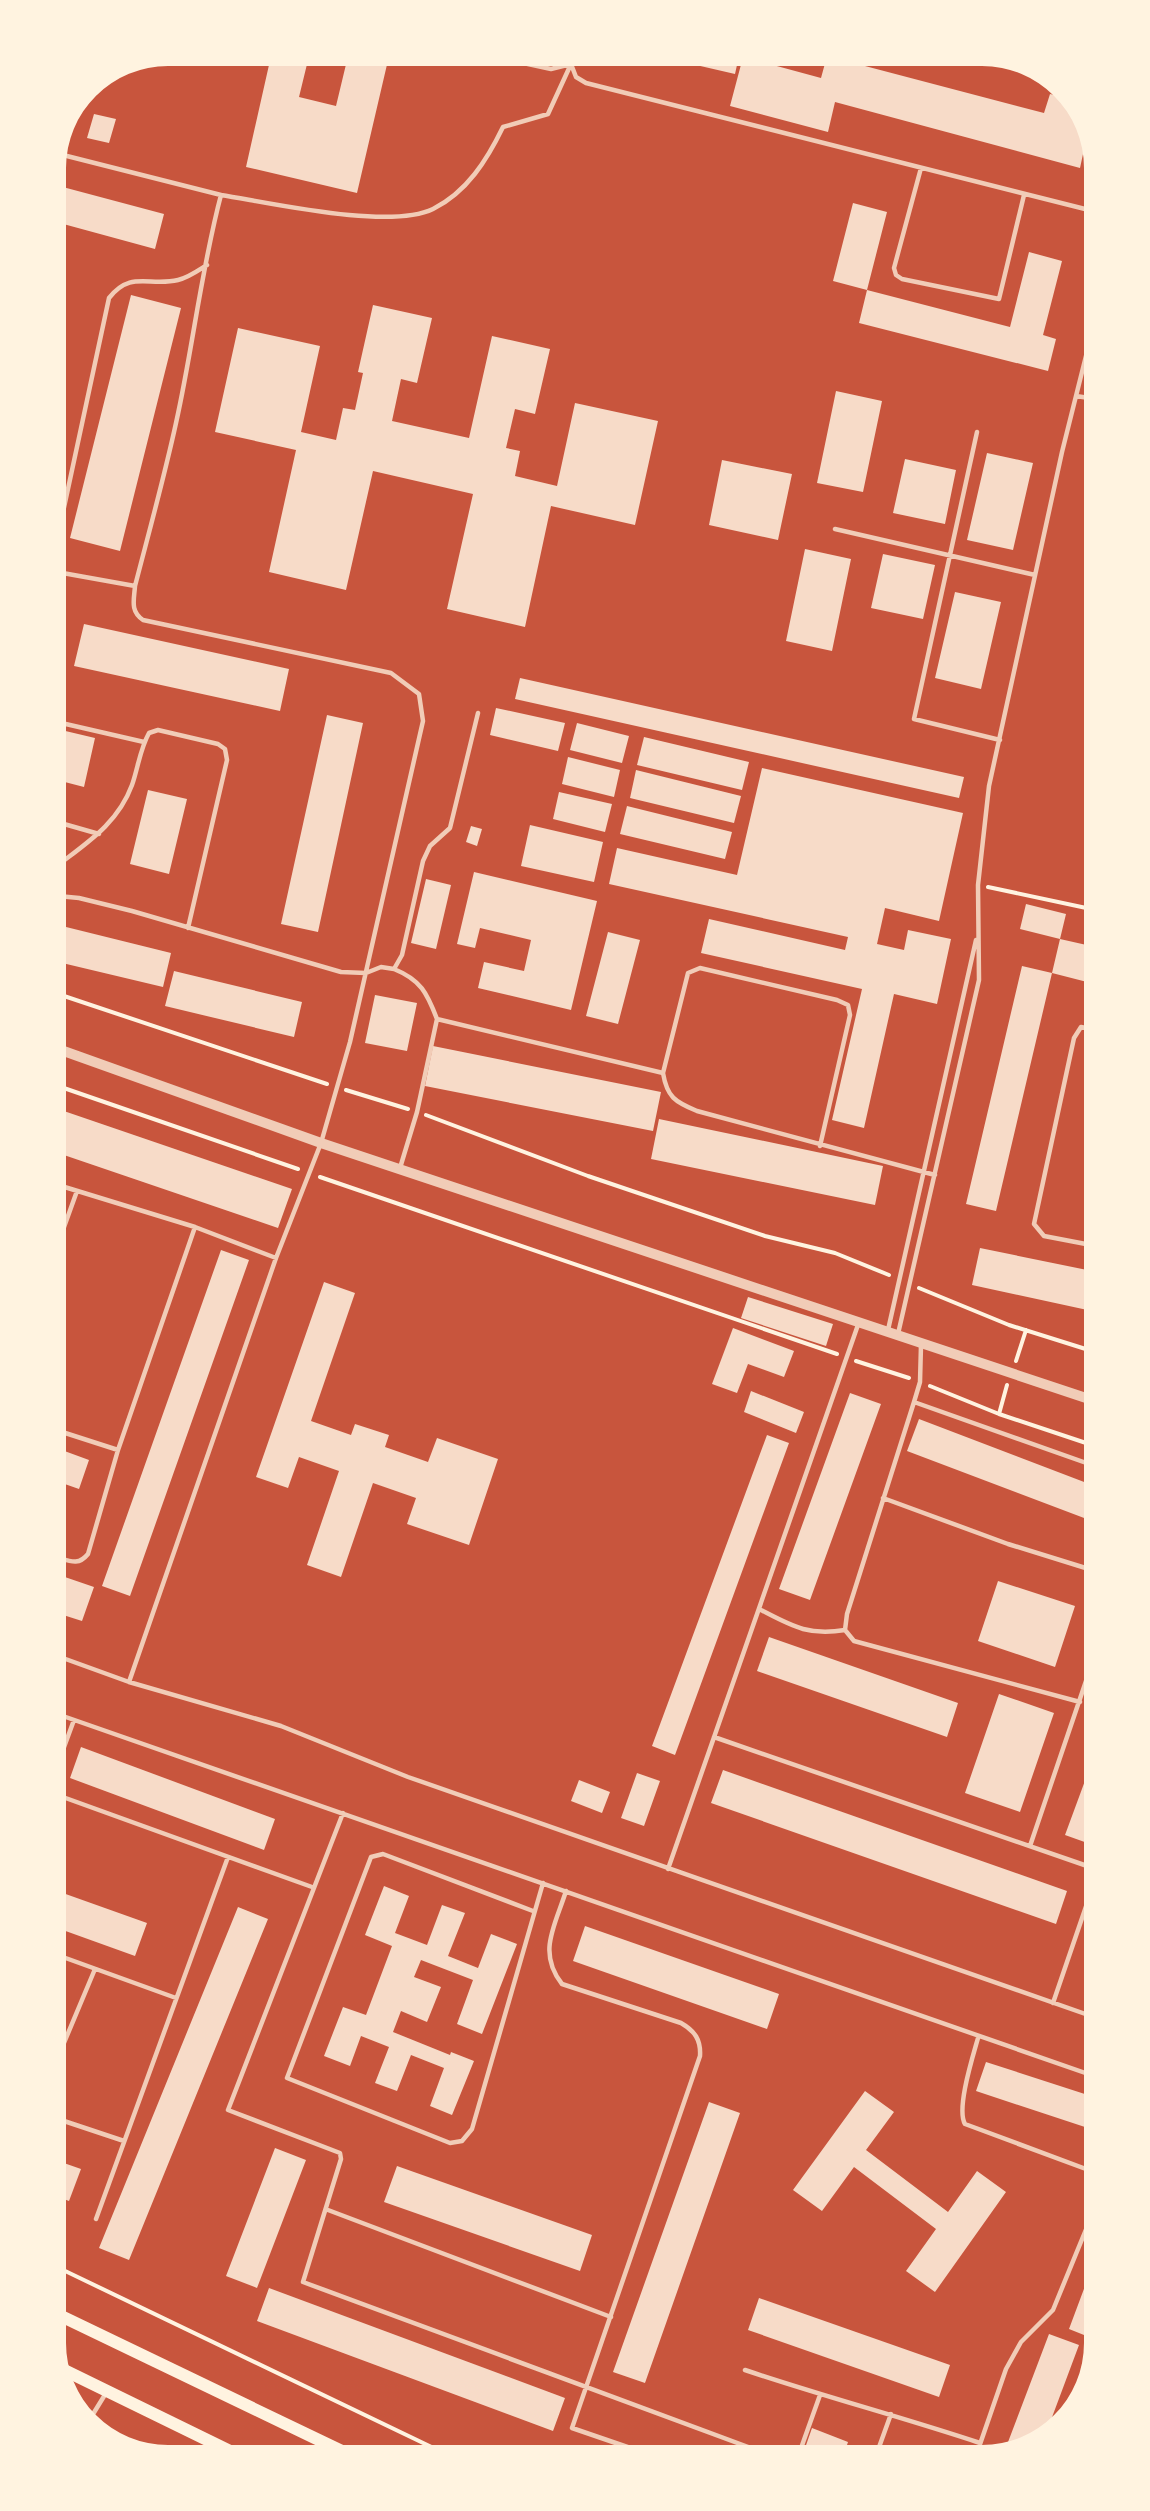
<svg xmlns="http://www.w3.org/2000/svg" width="1150" height="2511" font-family="Raleway,sans-serif">
<rect width="100%" height="100%" fill="#c8553d"/>
<path fill="#f7dbc8" d="M271 56H309L299 97 336 106 348 56H389L357 193 246 167Z
M657 56H739L735 74Z
M827 56 1044 113 1050 94 1064 97 1088 131 1080 168 835 102 828 132 730 106 743 57 821 78Z
M94 114 116 119 109 143 87 138Z
M59 186 164 214 155 249 56 222Z
M853 203 887 212 867 290 833 281Z
M1029 252 1062 261 1043 335 1056 339 1048 371 859 323 867 290 1010 327Z
M131 295 181 308 120 551 70 538Z
M373 305 432 318 417 383 401 379 392 421 469 438 492 336 550 349 535 414 515 409 506 448 520 451 515 476 557 486 575 403 658 421 635 525 551 506 525 627 447 609 473 494 373 471 346 590 269 572 296 450 215 432 238 328 320 346 301 432 336 440 343 408 355 410 363 373 358 372Z
M836 391 882 401 863 492 817 483Z
M987 453 1033 463 1013 550 967 540Z
M905 459 956 470 945 524 893 513Z
M722 460 792 474 778 540 709 525Z
M805 549 851 559 832 651 786 641Z
M883 554 935 565 923 619 871 608Z
M955 592 1001 602 981 689 935 678Z
M84 624 289 669 280 711 74 666Z
M520 678 964 777 959 798 515 699Z
M496 708 565 723 558 751 490 735Z
M327 715 363 723 318 932 281 924Z
M577 723 629 736 622 763 570 750Z
M57 729 95 738 84 787 57 780Z
M644 737 749 762 742 790 637 765Z
M568 757 620 770 614 797 562 784Z
M762 768 963 813 939 921 885 908 877 944 904 950 908 930 951 939 937 1004 894 994 864 1128 832 1120 862 989 701 953 709 919 845 950 848 937 609 884 617 848 737 875Z
M636 770 741 796 734 823 630 798Z
M148 790 187 799 169 874 130 864Z
M559 792 612 804 605 832 553 819Z
M627 806 732 832 725 859 620 834Z
M530 825 603 842 594 882 521 866Z
M471 826 482 829 477 846 466 842Z
M474 872 597 901 571 1010 478 988 484 962 524 971 531 940 480 928 475 948 457 944Z
M426 879 451 885 436 949 411 943Z
M1026 904 1066 914 1060 939 1020 929Z
M58 925 171 953 163 987 58 962Z
M608 932 640 940 618 1024 586 1016Z
M1060 939 1091 946V983L1052 973Z
M1022 966 1052 973 996 1211 966 1204Z
M174 971 302 1002 294 1037 165 1006Z
M375 995 417 1003 407 1051 365 1043Z
M433 1046 661 1092 653 1131 425 1086Z
M58 1109 292 1189 278 1228 58 1153Z
M659 1119 883 1166 875 1205 651 1159Z
M980 1248 1092 1271V1311L972 1285Z
M221 1250 249 1260 130 1596 102 1586Z
M324 1282 355 1293 311 1421 351 1435 355 1424 389 1435 385 1447 428 1462 437 1438 498 1459 469 1545 407 1524 416 1498 373 1483 341 1577 307 1565 339 1471 299 1457 288 1488 256 1477Z
M748 1297 833 1324 826 1346 741 1318Z
M733 1328 794 1351 784 1377 748 1364 737 1393 712 1384Z
M751 1391 804 1412 796 1433 744 1412Z
M850 1393 881 1404 810 1600 779 1589Z
M919 1419 1092 1485V1521L907 1451Z
M767 1435 789 1443 675 1755 652 1746Z
M59 1449 89 1460 79 1489 59 1482Z
M59 1575 94 1587 82 1621 60 1614Z
M998 1581 1075 1606 1055 1667 978 1641Z
M769 1637 958 1703 947 1737 757 1671Z
M999 1694 1054 1713 1020 1812 965 1793Z
M81 1747 275 1819 264 1850 70 1778Z
M1093 1759V1845L1065 1835Z
M723 1770 1067 1891 1056 1924 711 1803Z
M637 1773 660 1781 644 1826 621 1818Z
M579 1780 610 1792 602 1813 571 1801Z
M384 1886 409 1896 395 1933 427 1945 442 1905 465 1913 448 1956 478 1968 491 1934 517 1944 482 2034 457 2024 473 1980 421 1960 414 1977 441 1987 427 2022 401 2011 393 2032 450 2055 451 2052 474 2061 452 2115 430 2106 444 2068 411 2055 397 2091 375 2083 389 2047 361 2036 350 2066 324 2056 343 2007 366 2015 392 1946 365 1935Z
M60 1892 147 1923 135 1956 60 1929Z
M238 1907 268 1919 129 2260 99 2248Z
M585 1926 779 1994 767 2029 573 1961Z
M986 2062 1094 2097V2130L976 2091Z
M865 2091 894 2112 866 2150 948 2212 977 2171 1006 2192 935 2292 906 2271 936 2229 854 2167 822 2211 793 2190Z
M709 2102 740 2113 645 2383 613 2372Z
M275 2148 306 2160 257 2288 226 2276Z
M61 2162 81 2169 69 2201 61 2198Z
M397 2166 592 2235 580 2271 384 2202Z
M1094 2262V2339L1069 2329Z
M269 2288 565 2398 553 2431 257 2321Z
M759 2298 950 2365 939 2397 748 2330Z
M1049 2334 1079 2345 1048 2428 1019 2449 1005 2450Z
M812 2428 848 2442 845 2451H804Z"/>
<g fill="none" stroke-linecap="round" stroke-linejoin="round">
<path stroke="#fff3e0" stroke-width="4" d="M988 887 1091 909
M58 994 327 1084
M58 1086 298 1169
M346 1090 408 1109
M426 1115 588 1176 765 1236 835 1253 889 1275
M320 1177 837 1354
M919 1288 1009 1325 1092 1351
M856 1361 909 1378
M1016 1361 1026 1330
M1007 1385 999 1414 1092 1445
M930 1386 999 1414
M61 2269 444 2453"/>
<path stroke="#f1ccb7" stroke-width="4.5" d="M573 56 571 64 576 77 586 83 1089 210
M59 154 221 195C201 270 193 347 176 423 164 478 149 532 135 586 134 600 130 611 143 620L391 673 419 694 423 721 350 1042 321 1143 276 1258 129 1682
M921 168 894 268 896 275 902 279 999 299 1024 195
M221 195C271 203 389 230 433 209 467 192 487 160 503 127L548 114 571 64 551 69 491 56
M1076 396 1089 398
M977 432 914 719 1000 740
M835 529 1035 575
M57 540 109 298C131 270 149 287 178 280 188 278 199 270 207 265
M57 572 135 586
M57 722 144 742
M57 822 99 834
M58 865C88 842 118 823 132 785 138 768 140 749 149 733L158 730 218 744 225 749 227 760 188 928
M58 896 79 898 132 911 341 972 366 973 381 967 394 969 402 955 423 861 430 846 450 828 478 713
M394 969C421 980 427 993 437 1019L663 1073C667 1097 675 1102 697 1111L935 1175
M1091 1029 1081 1027 1074 1038 1034 1224 1044 1236 1091 1245
M663 1073 688 973 700 968 837 1000 848 1005 850 1015 820 1146
M400 1168 417 1112 437 1019
M58 1185 195 1227 276 1258
M59 1241 77 1191
M888 1330 976 940
M898 1334 979 980 978 885 989 786 1062 452 1089 344
M921 1345 920 1382 914 1402 1092 1465
M914 1402 847 1614 845 1630 854 1641 1080 1702
M59 1431 118 1450
M883 1498 1008 1544 1092 1570
M59 1558C72 1562 79 1565 88 1554L118 1450 195 1227
M759 1609C792 1626 807 1636 845 1630
M60 1657 129 1682 281 1726 408 1777 1094 2017
M60 1715 1094 2076
M714 1737 1093 1868
M60 1758 74 1720
M60 1796 312 1887
M343 1813 228 2110 340 2153 341 2159 303 2282 759 2451
M1030 1846 1086 1681 1093 1671
M668 1869 859 1322
M566 1891C555 1926 537 1952 562 1984L681 2023C695 2031 701 2040 700 2056L572 2428 642 2452
M533 1911 383 1854 371 1857 287 2078 450 2143 462 2141 472 2129 543 1883
M60 1956 176 1998
M1053 2003 1093 1886
M978 2038C973 2056 956 2109 965 2124L1094 2172
M61 2050 95 1969
M61 2120 124 2141
M328 2210 611 2317
M96 2219 228 1857
M745 2370C822 2396 902 2417 980 2443
M90 2419 106 2393
M878 2450 891 2414
M978 2450 1006 2369 1021 2342 1053 2310 1094 2210
M800 2451 820 2395"/>
<path stroke="#f1ccb7" stroke-width="10" d="M58 1049 321 1143 1092 1400"/>
<path stroke="#fff3e0" stroke-width="12" d="M61 2316 348 2454
M62 2369 238 2455"/>
</g>
<path d="M0 0H1150V2511H0ZM168 66H982A102 102 0 0 1 1084 168V2343A102 102 0 0 1 982 2445H168A102 102 0 0 1 66 2343V168A102 102 0 0 1 168 66Z" fill="#fff3e0" fill-rule="evenodd"/>
</svg>
